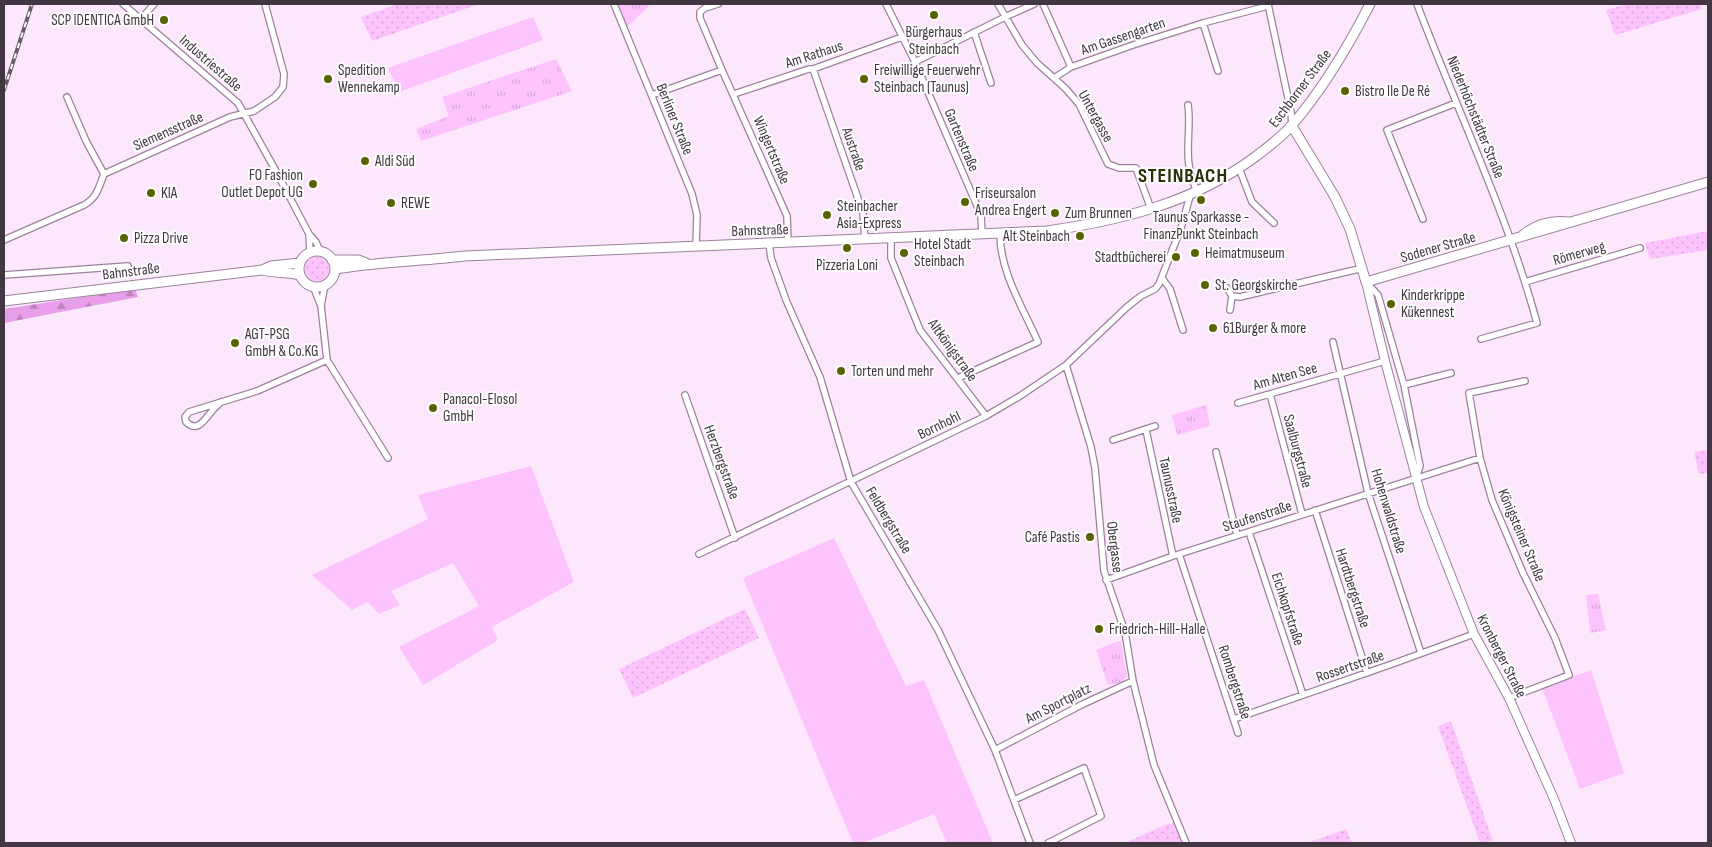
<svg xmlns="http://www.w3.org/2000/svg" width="1712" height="847" font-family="'Sofia Sans Condensed',sans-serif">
<defs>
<pattern id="grass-dots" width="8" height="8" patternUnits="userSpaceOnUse" patternTransform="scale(1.25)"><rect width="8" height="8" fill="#fcc3fd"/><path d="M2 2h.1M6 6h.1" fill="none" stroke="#d9a8da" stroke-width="1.8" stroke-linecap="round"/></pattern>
<pattern id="forest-firs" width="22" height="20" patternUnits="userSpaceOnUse" patternTransform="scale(1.25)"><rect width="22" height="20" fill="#e89fea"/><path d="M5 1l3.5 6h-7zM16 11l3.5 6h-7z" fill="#be82bf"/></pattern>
<pattern id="park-tufts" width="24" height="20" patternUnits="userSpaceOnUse" patternTransform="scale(1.25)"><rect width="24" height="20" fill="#fcc3fd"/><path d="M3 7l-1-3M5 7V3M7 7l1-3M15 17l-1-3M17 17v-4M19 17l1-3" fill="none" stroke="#d9a8da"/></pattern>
</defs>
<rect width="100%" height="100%" fill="#fde7fd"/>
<path fill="url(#grass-dots)" d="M398 4H479L372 41 361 17Z
M1628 4H1700L1702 9 1615 35 1606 10Z
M1708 231V250L1650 259 1645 243Z
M305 269a12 12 0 1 1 24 0a12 12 0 1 1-24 0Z
M1708 450V473L1699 474 1694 452Z
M745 609 759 638 633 698 619 669Z
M1451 721 1493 841 1480 843 1438 726Z
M1175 823 1182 843H1125L1167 824Z
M1346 829 1352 843H1307Z"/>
<path fill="url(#forest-firs)" d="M135 289 138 297 4 323V309Z"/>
<path fill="url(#park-tufts)" d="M614 4H651L625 29Z
M556 59 572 91 421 141 416 129 449 116 442 97Z
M1206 405 1210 426 1177 435 1172 415Z
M1598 594 1606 630 1590 633 1586 595Z
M1119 641 1121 642 1127 676 1122 682 1108 685 1096 650Z"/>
<path fill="#fcc3fd" d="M533 17 543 40 399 92 388 68Z
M531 466 574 582 492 627 498 640 423 685 399 647 479 606 453 563 391 591 400 605 379 614 367 602 352 610 312 575 428 519 418 495Z
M834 538 906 686 924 680 993 843H947L934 814 863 843H853L743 578Z
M1591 670 1624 773 1580 789 1542 688Z"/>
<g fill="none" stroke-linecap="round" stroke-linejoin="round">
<defs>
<path id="minor" d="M123 4 238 103 277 173 309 234 316 242 320 251
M614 4 692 194 697 215 696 246
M718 4 705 8 700 12V18L722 70 787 216 788 243
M886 4 915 62 981 215 982 235
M998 4 1022 45 1037 63 1065 88 1079 104 1108 164 1119 168H1136L1151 209
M1043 4 1071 67
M1268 4 1291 112 1292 126
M1417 4C1457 110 1507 213 1537 323L1481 339
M141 19 154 4
M1203 23 1218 71
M974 32 991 83
M915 62 1005 17 1034 4
M813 69 863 213 865 239
M1054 78 1071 67 1133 45 1203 23 1268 6
M734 94 809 69H813L902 37
M652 95 722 70
M1188 105C1191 125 1186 145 1189 165 1190 174 1194 184 1197 192
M1239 168 1252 202 1274 223
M104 174 230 117 254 111 275 97 283 87 284 74 265 4
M1423 219 1387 130 1456 103
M309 234 310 252
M891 238V258L920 330 986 416
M4 240 84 205C97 198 99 187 104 174L86 141 67 97
M769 243 771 258 786 300 820 377 851 482 938 630 995 750 1030 843
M4 275 128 266
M1162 278 1170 289 1183 330
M1525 282 1640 248
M1367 283 1378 295 1404 385 1420 466 1416 478
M313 286 321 306 327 360 388 458
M1227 288 1232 296 1240 297 1363 268
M321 306 325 284
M1230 310 1232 296
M1333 342 1368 493 1421 653
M1066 365 1091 447 1095 468 1104 571 1125 632 1133 681 1154 765 1186 843
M958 378 1038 342C1023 308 1000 272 1000 234
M1404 385 1451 373
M1270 394 1302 514
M685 395 735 538
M221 402C218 405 214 408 212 411 204 420 198 433 186 422L185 417 189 412 257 391 327 360
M1238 403 1385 361
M1146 430 1173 556
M1113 440 1155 426
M1216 452 1237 535
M1315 510 1367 673
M1249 532 1303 695
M699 554 986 416 1020 396 1066 365 1127 307 1141 296 1155 289 1159 284 1181 228 1190 196
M1179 554 1238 733
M1106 580 1173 556 1480 458
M1509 698 1569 675 1555 638 1523 573 1492 500 1480 458 1469 393 1525 381
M1234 719 1395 663 1474 634
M995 750 1083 704 1133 681
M1014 800 1084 768 1101 816 1048 843"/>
<path id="tertiary" d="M1366 282 1385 361 1424 507 1474 634 1509 698 1554 799 1571 843"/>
<path id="secondary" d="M1292 126 1335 197 1350 229 1366 282 1708 182
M1523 235C1536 224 1552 220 1569 222
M299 269a18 18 0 1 1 36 0a18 18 0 1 1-36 0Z
M332 260H358L366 263
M335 269C378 262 422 261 465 256L1047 231C1122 220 1193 203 1255 157 1268 147 1282 137 1292 125 1324 88 1348 47 1370 4
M262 270C275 273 288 272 300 275
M4 301 262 270 271 266 300 263"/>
</defs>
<use href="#minor" stroke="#9b829c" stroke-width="8"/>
<use href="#tertiary" stroke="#9b829c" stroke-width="10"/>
<use href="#secondary" stroke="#9b829c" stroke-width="11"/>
<use href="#minor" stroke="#fff" stroke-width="5.5"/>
<use href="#tertiary" stroke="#fff" stroke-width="8"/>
<use href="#secondary" stroke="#fff" stroke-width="9"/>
<defs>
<path id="rail" d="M4 90 32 4"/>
</defs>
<use href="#rail" stroke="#685b68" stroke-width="4"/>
<use href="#rail" stroke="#fcfcfc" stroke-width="2" stroke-dasharray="5.5" stroke-linecap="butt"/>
</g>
<g fill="#596200" stroke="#fcfcfc" stroke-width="2">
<circle cx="934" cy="15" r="5"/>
<circle cx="164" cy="20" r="5"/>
<circle cx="328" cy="79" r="5"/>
<circle cx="864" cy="79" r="5"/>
<circle cx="1345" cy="91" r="5"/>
<circle cx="365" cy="161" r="5"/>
<circle cx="313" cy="184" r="5"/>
<circle cx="151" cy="193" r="5"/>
<circle cx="1201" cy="200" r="5"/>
<circle cx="965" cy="202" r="5"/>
<circle cx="391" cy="203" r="5"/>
<circle cx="1055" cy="213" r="5"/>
<circle cx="827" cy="215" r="5"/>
<circle cx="1080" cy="236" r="5"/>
<circle cx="124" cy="238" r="5"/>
<circle cx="847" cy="248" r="5"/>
<circle cx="904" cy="253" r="5"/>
<circle cx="1195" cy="253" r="5"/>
<circle cx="1176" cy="257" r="5"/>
<circle cx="1205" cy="285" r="5"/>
<circle cx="1391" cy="304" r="5"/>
<circle cx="1213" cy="328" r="5"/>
<circle cx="235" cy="343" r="5"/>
<circle cx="841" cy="371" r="5"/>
<circle cx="433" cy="408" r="5"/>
<circle cx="1090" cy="537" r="5"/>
<circle cx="1099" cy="629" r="5"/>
</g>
<g text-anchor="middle" stroke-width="4" stroke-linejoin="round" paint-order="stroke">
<g font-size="15" fill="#413641" stroke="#fcfcfc" text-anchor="start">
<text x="154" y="25" text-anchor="end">SCP IDENTICA GmbH</text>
<text x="934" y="37" text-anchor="middle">Bürgerhaus<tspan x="934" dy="17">Steinbach</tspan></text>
<text x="338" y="75">Spedition<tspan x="338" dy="17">Wennekamp</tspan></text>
<text x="874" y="75">Freiwillige Feuerwehr<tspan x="874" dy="17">Steinbach (Taunus)</tspan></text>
<text x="1355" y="96">Bistro Ile De Ré</text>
<text x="375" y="166">Aldi Süd</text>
<text x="303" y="180" text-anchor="end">FO Fashion<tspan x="303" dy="17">Outlet Depot UG</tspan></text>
<text x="161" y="198">KIA</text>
<text x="975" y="198">Friseursalon<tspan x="975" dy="17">Andrea Engert</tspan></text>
<text x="401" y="208">REWE</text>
<text x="837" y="211">Steinbacher<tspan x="837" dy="17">Asia-Express</tspan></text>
<text x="1065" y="218">Zum Brunnen</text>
<text x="1201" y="222" text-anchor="middle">Taunus Sparkasse -<tspan x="1201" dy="17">FinanzPunkt Steinbach</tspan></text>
<text x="1070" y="241" text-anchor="end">Alt Steinbach</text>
<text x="134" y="243">Pizza Drive</text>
<text x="914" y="249">Hotel Stadt<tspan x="914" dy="17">Steinbach</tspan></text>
<text x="1205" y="258">Heimatmuseum</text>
<text x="1166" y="262" text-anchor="end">Stadtbücherei</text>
<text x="847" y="270" text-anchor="middle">Pizzeria Loni</text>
<text x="1215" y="290">St. Georgskirche</text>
<text x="1401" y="300">Kinderkrippe<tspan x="1401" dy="17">Kükennest</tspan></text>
<text x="1223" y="333">61Burger &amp; more</text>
<text x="245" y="339">AGT-PSG<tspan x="245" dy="17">GmbH &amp; Co.KG</tspan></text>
<text x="851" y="376">Torten und mehr</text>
<text x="443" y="404">Panacol-Elosol<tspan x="443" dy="17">GmbH</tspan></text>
<text x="1080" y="542" text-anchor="end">Café Pastis</text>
<text x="1109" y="634">Friedrich-Hill-Halle</text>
</g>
<g font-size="15" fill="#413641" stroke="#fcfcfc">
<text transform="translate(1123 36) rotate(-19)" y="5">Am Gassengarten</text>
<text transform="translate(814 54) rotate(-18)" y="5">Am Rathaus</text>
<text transform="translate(211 63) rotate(41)" y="5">Industriestraße</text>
<text transform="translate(1300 88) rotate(-53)" y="5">Eschborner Straße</text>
<text transform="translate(1096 116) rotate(61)" y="5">Untergasse</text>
<text transform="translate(1476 117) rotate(68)" y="5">Niederhöchstädter Straße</text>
<text transform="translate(675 119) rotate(68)" y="5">Berliner Straße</text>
<text transform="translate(168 131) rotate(-24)" y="5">Siemensstraße</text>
<text transform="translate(962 140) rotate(67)" y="5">Gartenstraße</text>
<text transform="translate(854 149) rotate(71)" y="5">Austraße</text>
<text transform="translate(772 150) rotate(67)" y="5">Wingertstraße</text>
<text transform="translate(760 230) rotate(-2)" y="5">Bahnstraße</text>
<text transform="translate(1438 247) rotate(-16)" y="5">Sodener Straße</text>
<text transform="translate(1579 253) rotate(-16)" y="5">Römerweg</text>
<text transform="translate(131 271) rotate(-7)" y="5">Bahnstraße</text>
<text transform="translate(953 350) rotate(54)" y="5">Altkönigstraße</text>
<text transform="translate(1285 376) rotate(-16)" y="5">Am Alten See</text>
<text transform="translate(939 425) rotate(-26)" y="5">Bornhohl</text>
<text transform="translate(1298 451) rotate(75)" y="5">Saalburgstraße</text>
<text transform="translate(722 462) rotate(70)" y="5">Herzbergstraße</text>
<text transform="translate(1171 490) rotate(78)" y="5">Taunusstraße</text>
<text transform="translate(1389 511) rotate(73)" y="5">Hohenwaldstraße</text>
<text transform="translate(1257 516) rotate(-18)" y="5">Staufenstraße</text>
<text transform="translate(889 520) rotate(59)" y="5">Feldbergstraße</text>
<text transform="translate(1522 535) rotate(67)" y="5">Königsteiner Straße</text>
<text transform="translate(1115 547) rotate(83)" y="5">Obergasse</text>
<text transform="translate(1353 588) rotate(72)" y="5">Hardtbergstraße</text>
<text transform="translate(1288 609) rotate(72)" y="5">Eichkopfstraße</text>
<text transform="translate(1502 656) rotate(63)" y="5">Kronberger Straße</text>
<text transform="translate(1350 666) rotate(-19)" y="5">Rossertstraße</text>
<text transform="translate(1235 682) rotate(72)" y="5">Rombergstraße</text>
<text transform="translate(1058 703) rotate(-27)" y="5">Am Sportplatz</text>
</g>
<g font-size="20" font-weight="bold" letter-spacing="1" fill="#2a2f06" stroke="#fcfcfc">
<text x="1183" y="182">STEINBACH</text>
</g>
</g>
<rect width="1712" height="847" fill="none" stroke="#413641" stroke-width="10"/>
</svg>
